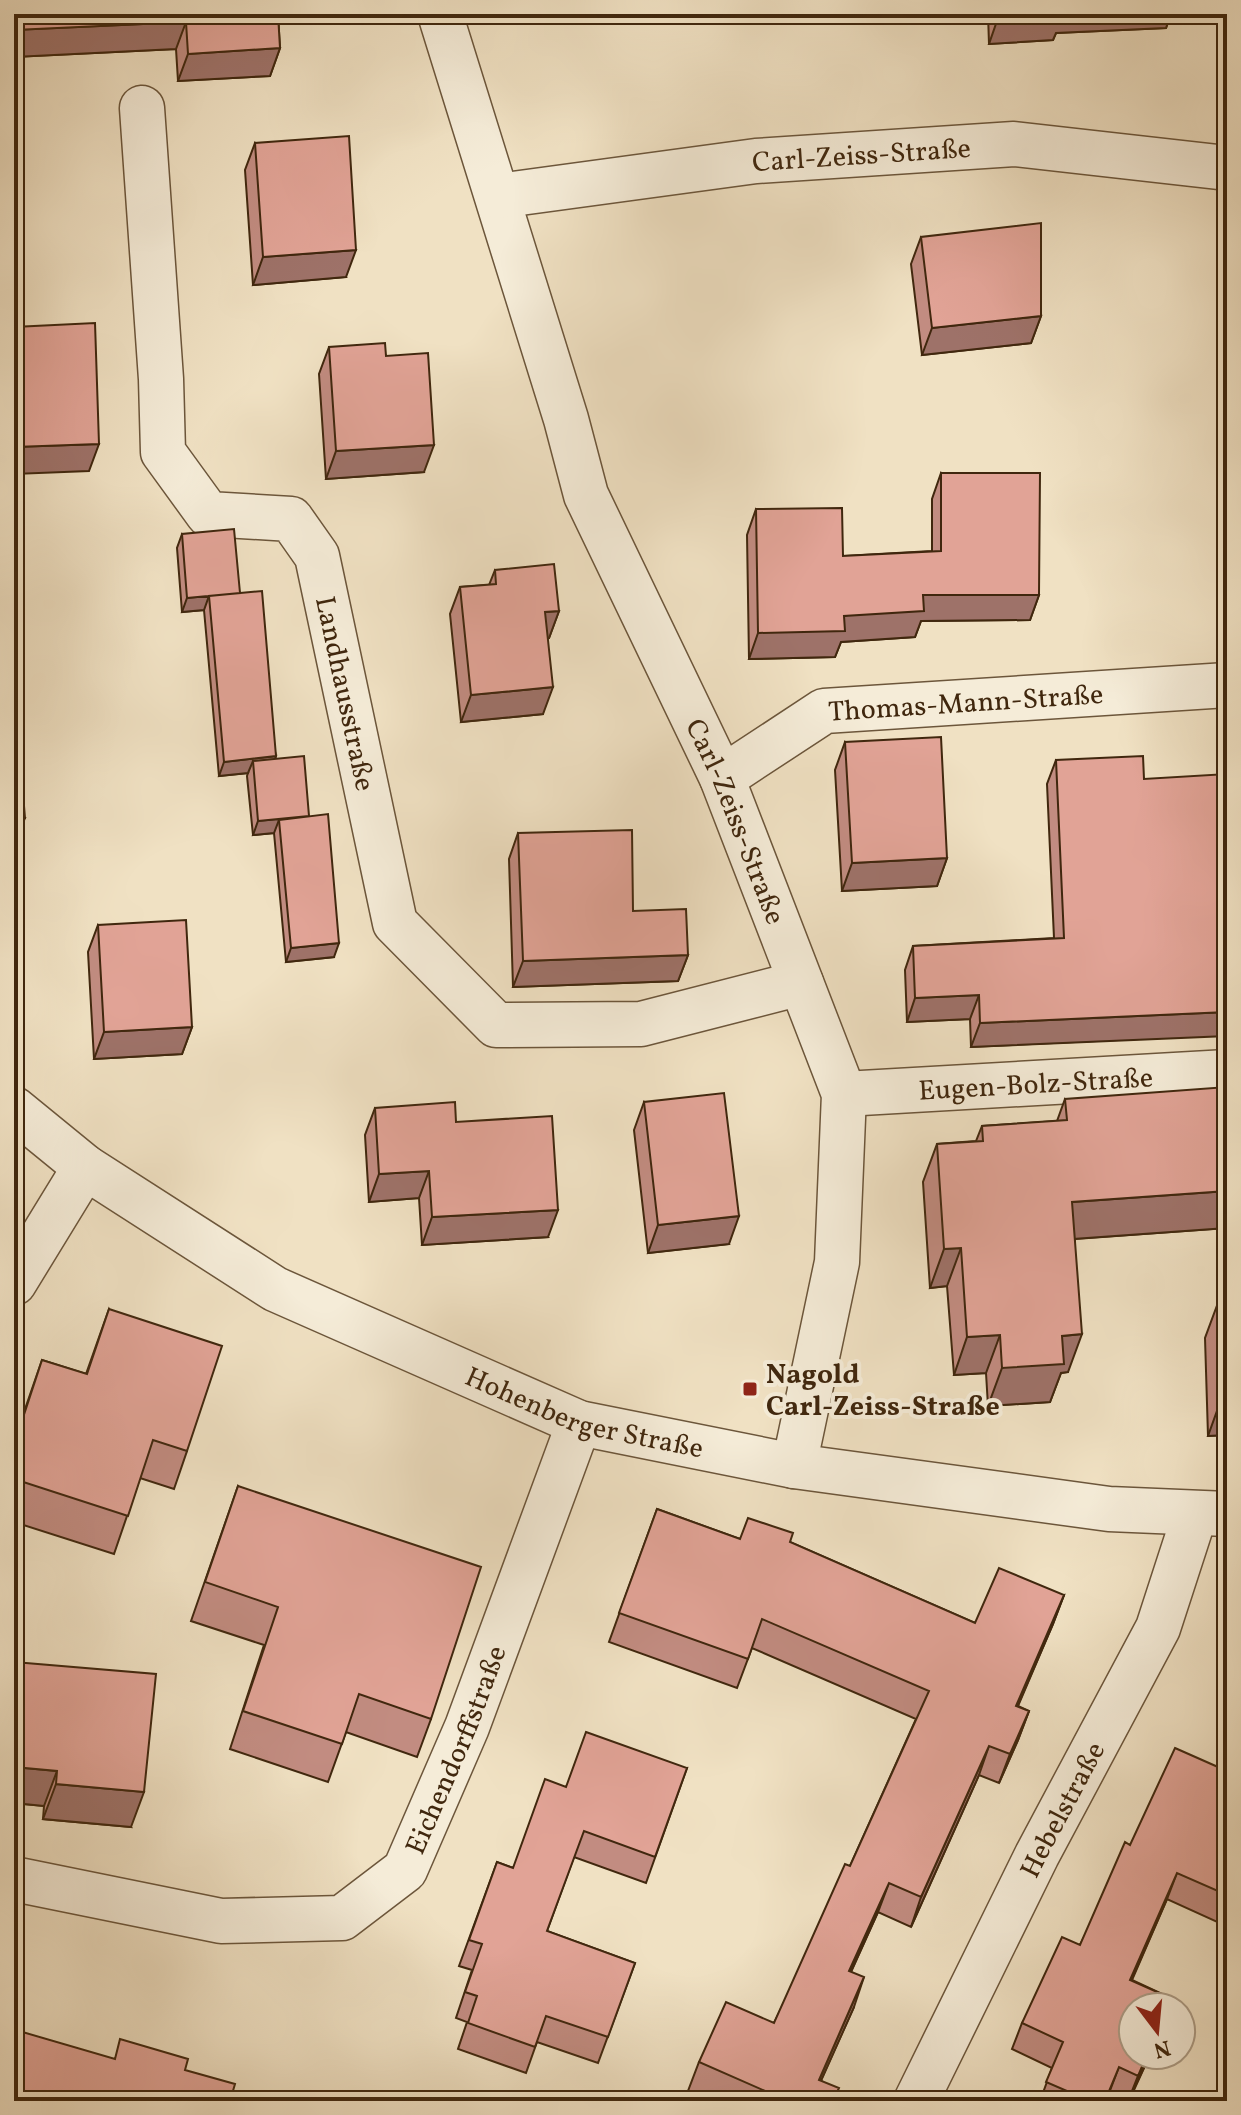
<svg xmlns="http://www.w3.org/2000/svg" width="1241" height="2115" font-family="Vollkorn,serif">
<rect width="100%" height="100%" fill="#f0e1c3"/>
<filter id="stains"><feTurbulence type="fractalNoise" baseFrequency=".0025" numOctaves="4"/><feColorMatrix values="0 0 0 0 .2 0 0 0 0 .09 0 0 0 0 .02 0 0 0 .5 -.17"/></filter>
<radialGradient id="worn" r=".72"><stop offset=".6" stop-color="#630" stop-opacity="0"/><stop offset="1" stop-color="#630" stop-opacity=".3"/></radialGradient>
<g fill="none" stroke-linecap="round" stroke-linejoin="round">
<defs>
<g id="street">
<path id="s1" d="M440 14 566 419 586 495 722 778 844 1094 837 1262 794 1466"/>
<path id="s2" d="M142 108 161 379 163 452 208 514 291 519 317 556 395 923 496 1025 641 1024 801 983"/>
<path id="s3" d="M498 196 756 161 1014 144 1227 168"/>
<path id="s4" d="M722 778 824 711 1227 685"/>
<path id="s5" d="M844 1094 1227 1072"/>
<path id="s6" d="M14 1109 85 1167 275 1289 579 1423 794 1466 1109 1509 1227 1514"/>
<path d="M14 1283 85 1167"/>
<path id="s7" d="M14 1879 221 1921 342 1918 405 1870 467 1727 579 1423"/>
<path id="s8" d="M916 2101 1037 1855 1158 1628 1195 1514"/>
</g>
</defs>
<use href="#street" stroke="#6c563b" stroke-width="47"/>
<use href="#street" stroke="#f5ecd8" stroke-width="44"/>
</g>
<path fill="#c28c81" stroke="#40270e" stroke-width="2" d="M14 14H278L280 48 270 76 178 81 176 49 14 57Z
M988 14H1171L1166 28 1056 33 1053 40 989 44Z
M255 143 346 277 253 285 245 170Z
M921 237 1041 316 1031 343 922 355 911 264Z
M329 347 386 356 424 472 326 479 319 374Z
M941 473 1039 595 1030 620 921 621 915 637 841 642 835 657 749 659 747 535 756 509 843 556 932 551V499Z
M182 534 239 593 276 756 275 759 309 816 334 957 286 962 274 833 253 835 247 776 248 773 219 776 204 610 182 612 177 548Z
M495 570 559 611 549 638H548L543 714 461 722 450 614 460 587 489 585Z
M845 742 947 858 937 886 842 891 835 770Z
M1056 760 1144 779 1203 1036 971 1047 970 1019 907 1022 905 970 913 946 1054 938 1047 784Z
M518 833 633 911 688 955 678 981 513 987 509 859Z
M98 925 192 1027 182 1054 94 1059 88 952Z
M1065 1099 1227 1228 1075 1239 1068 1372 1061 1373 1050 1402 988 1406 986 1373 954 1375 947 1286 930 1288 923 1182 937 1144 976 1141 982 1126 1057 1121Z
M644 1102 729 1244 648 1253 634 1130Z
M375 1108 456 1122 548 1237 422 1245 419 1198 369 1202 365 1135Z
M1219 1300 1227 1435 1208 1436 1205 1338Z
M109 1309 187 1451 174 1489 140 1478 114 1554 14 1522V1441L42 1360 86 1374Z
M238 1486 431 1719 417 1757 346 1732 328 1782 230 1749 264 1645 191 1621Z
M657 1509 740 1539 790 1542 975 1623 1064 1595 1053 1624 1018 1706 1029 1711 1018 1740 999 1783 979 1775 911 1927 878 1912 851 1972 854 2007 821 2080 834 2101H711L688 2091 699 2062 774 2023 850 1866 916 1719 752 1648 737 1688 609 1642Z
M14 1662 131 1827 43 1819 44 1806 14 1803Z
M687 1768 646 1883 574 1857 547 1931 635 1963 598 2063 537 2042 526 2073 458 2049 467 2022 456 2018 472 1970 459 1966 497 1862 513 1868 566 1787Z
M1227 1771V1923L1226 1926 1167 1899 1132 1980 1173 1999 1170 2007H1133V2055H1150L1129 2101H1125L1110 2094 1106 2101H1040L1052 2068 1012 2049 1022 2023 1080 1945 1130 1845Z"/>
<path fill="#9e7269" stroke="#40270e" stroke-width="2" d="M1060 14H1171L1166 28 1056 33 1053 40 989 44 998 18Z
M186 22 176 49 14 57V30Z
M280 48 270 76 178 81 188 54Z
M356 250 346 277 253 285 263 257Z
M1041 316 1031 343 922 355 932 328Z
M99 444 89 471 14 474V447Z
M434 445 424 472 326 479 336 451Z
M240 593 209 596 204 610 182 612 187 598Z
M923 595H1039L1030 620 921 621 915 637 841 642 835 657 749 659 758 633 844 616Z
M559 611 549 638 535 639 545 612Z
M553 687 543 714 461 722 471 695Z
M276 756 271 771 253 761 248 773 219 776 224 762Z
M309 816 279 820 274 833 253 835 258 821Z
M14 818H25L14 845Z
M947 858 937 886 842 891 852 863Z
M339 943 334 957 286 962 291 948Z
M688 955 678 981 513 987 523 961Z
M979 995 970 1019 907 1022 915 998Z
M1227 1012V1036L971 1047 980 1023Z
M192 1027 182 1054 94 1059 104 1032Z
M429 1171 419 1198 369 1202 379 1174Z
M1227 1191V1228L1059 1240 1072 1202Z
M558 1210 548 1237 422 1245 432 1217Z
M739 1216 729 1244 648 1253 658 1225Z
M961 1248 947 1286 930 1288 944 1249Z
M1082 1334 1068 1372 1061 1373 1050 1402 988 1406 1002 1368 1062 1336Z
M1000 1335 986 1373 954 1375 967 1337Z
M1222 1397H1227V1435L1208 1436Z
M1064 1595 1053 1624 1005 1735 1016 1706Z
M1029 1711 1018 1740 999 1783 1010 1754Z
M989 1746 979 1775 911 1927 921 1897Z
M14 1767 57 1771 44 1806 14 1803Z
M56 1784 144 1792 131 1827 43 1819Z
M1177 1873 1167 1899 1120 2006 1130 1980Z
M889 1883 878 1912 838 2000 849 1971Z
M864 1977 854 2007 812 2101 819 2080Z
M1147 2055H1150L1128 2101 1138 2076Z
M1119 2067 1106 2101H1105Z"/>
<path fill="#e1a396" stroke="#40270e" stroke-width="2" d="M14 14H278L280 48 188 54 186 22 14 30Z
M998 14H1063L998 18Z
M349 136 356 250 263 257 255 143Z
M1041 223V316L932 328 921 237Z
M95 323 99 444 14 447V327Z
M385 343 386 356 428 353 434 445 336 451 329 347Z
M941 473H1040L1039 595H923L924 611 844 616 845 631 758 633 756 509 842 508 843 556 941 551Z
M234 529 240 593 187 598 182 534Z
M554 564 559 611 545 612 553 687 471 695 460 587 496 584 495 570Z
M262 591 276 756 224 762 209 596Z
M14 721H17L25 818H14Z
M941 737 947 858 852 863 845 742Z
M304 756 309 816 258 821 253 761Z
M1143 756 1144 779 1227 774V1012L980 1023 979 995 915 998 913 946 1064 938 1056 760Z
M328 814 339 943 291 948 279 820Z
M632 830 633 911 686 909 688 955 523 961 518 833Z
M186 920 192 1027 104 1032 98 925Z
M1227 1087V1191L1072 1202 1082 1334 1062 1336 1064 1364 1002 1368 1000 1335 967 1337 961 1248 944 1249 937 1144 983 1141 982 1126 1067 1120 1065 1099Z
M724 1093 739 1216 658 1225 644 1102Z
M455 1102 456 1122 552 1116 558 1210 432 1217 429 1171 379 1174 375 1108Z
M1219 1300H1227V1397H1222Z
M109 1309 222 1346 187 1451 153 1440 128 1516 14 1479V1445L42 1360 87 1374Z
M238 1486 481 1567 431 1719 359 1694 342 1744 243 1711 278 1607 205 1582Z
M657 1509 740 1539 748 1518 793 1533 790 1542 975 1623 999 1568 1064 1595 1016 1706 1029 1711 1010 1754 989 1746 921 1897 889 1883 849 1971 864 1977 819 2080 839 2088 833 2101H769L772 2094 699 2062 726 2002 774 2023 845 1864 850 1866 929 1691 762 1619 748 1659 619 1613Z
M14 1662 156 1674 144 1792 56 1784 57 1771 14 1767Z
M586 1732 687 1768 655 1857 584 1831 547 1931 635 1963 608 2037 546 2016 535 2047 468 2023 477 1996 465 1992 482 1944 469 1940 497 1862 513 1868 545 1779 566 1787Z
M1175 1748 1227 1771V1895L1177 1873 1130 1980 1173 1999 1169 2007H1133V2055H1147L1138 2076 1119 2067 1105 2101H1090L1046 2082 1063 2042 1022 2023 1062 1937 1080 1945 1125 1842 1130 1845Z
M19 2031 115 2059 120 2039 188 2059 185 2070 235 2084 230 2101H14V2048Z"/>
<rect fill="#8f2418" stroke="#f5ecd8" stroke-width="3" x="742" y="1381" width="16" height="16" rx="4"/>
<g text-anchor="middle" stroke-width="8" stroke-linejoin="round" paint-order="stroke">
<g font-size="28" fill="#40270e" stroke="#f5ecd8">
<text dy="10" stroke="none"><textPath href="#s3" startOffset="366">Carl-Zeiss-Straße</textPath></text>
<text dy="10" stroke="none"><textPath href="#s2" startOffset="690">Landhausstraße</textPath></text>
<text dy="10" stroke="none"><textPath href="#s4" startOffset="264">Thomas-Mann-Straße</textPath></text>
<text dy="10" stroke="none"><textPath href="#s1" startOffset="862">Carl-Zeiss-Straße</textPath></text>
<text dy="10" stroke="none"><textPath href="#s5" startOffset="192">Eugen-Bolz-Straße</textPath></text>
<text dy="10" stroke="none"><textPath href="#s6" startOffset="652">Hohenberger Straße</textPath></text>
<text dy="10" stroke="none"><textPath href="#s7" startOffset="542">Eichendorffstraße</textPath></text>
<text dy="10" stroke="none"><textPath href="#s8" startOffset="326">Hebelstraße</textPath></text>
</g>
<g font-size="28" font-weight="bold" fill="#40270e" stroke="#f5ecd8" text-anchor="start">
<text x="766" y="1383">Nagold<tspan x="766" dy="32">Carl-Zeiss-Straße</tspan></text>
</g>
</g>
<rect width="1241" height="2115" fill="none" stroke="#f0e1c3" stroke-width="48"/>
<rect x="16" y="16" width="1209" height="2083" fill="none" stroke="#40270e" stroke-width="4"/>
<rect x="24" y="24" width="1193" height="2067" fill="none" stroke="#40270e" stroke-width="2"/>
<g transform="translate(1157 2031) rotate(164)"><circle r="38" fill="#f5ecd8" stroke="#ad9d87" stroke-width="2"/>
<path d="M0-6L14 30L0 20L-14 30Z" fill="#8f2418"/>
<text y="-12" font-size="22" font-weight="bold" text-anchor="middle" fill="#40270e">N</text>
</g>
<rect width="100%" height="100%" filter="url(#stains)"/>
<rect width="100%" height="100%" fill="url(#worn)"/>
</svg>
